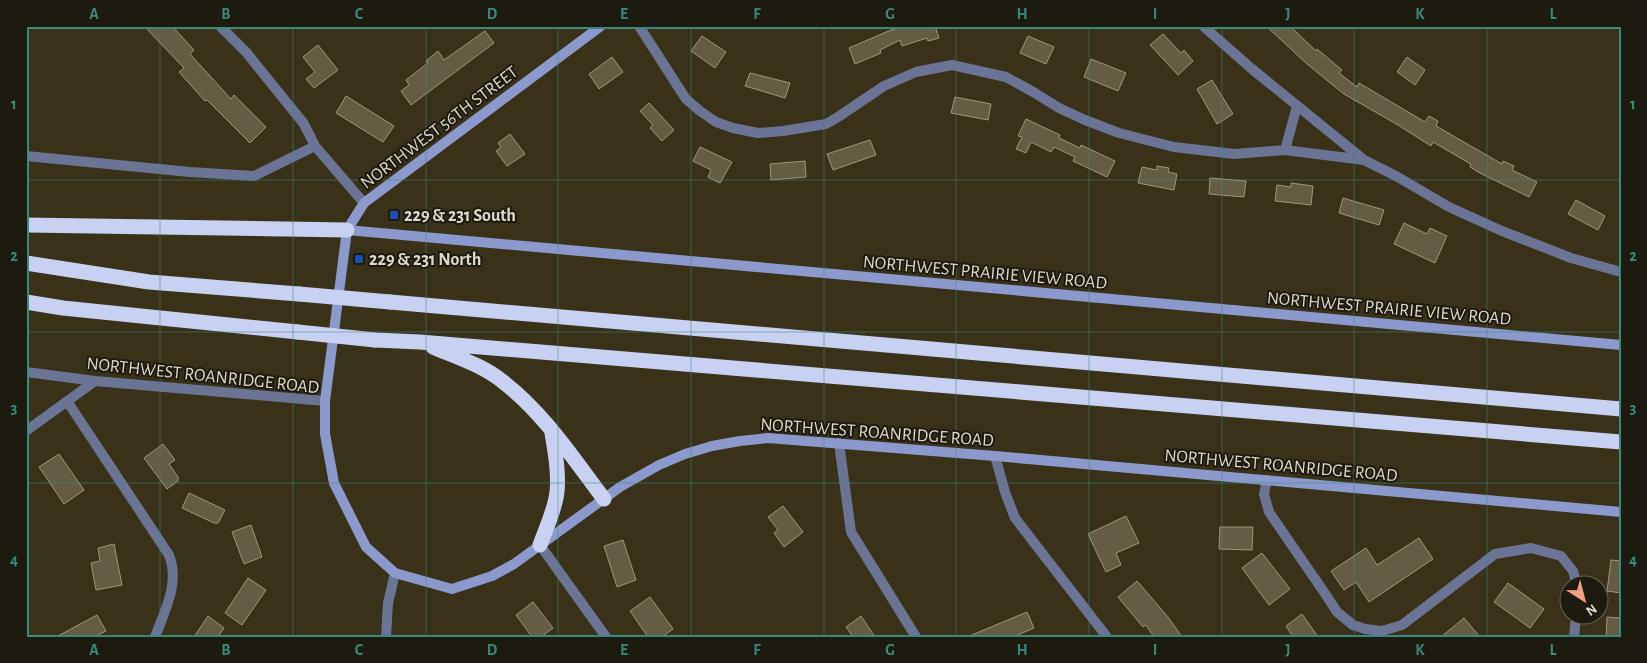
<svg xmlns="http://www.w3.org/2000/svg" width="1647" height="663" font-family="'Alegreya Sans',sans-serif">
<rect width="100%" height="100%" fill="#393219"/>
<path fill="#655d43" stroke="#9f977a" d="M144 26H172L194 50 190 54 231 99 234 95 266 127 250 143 207 100 205 101 179 72 184 68Z
M905 26H935L939 38 928 41 927 38 902 46 900 40 880 50 881 53 855 64 849 48 891 30Z
M1266 26H1290L1316 51 1317 49 1342 70 1339 73 1357 87 1359 83 1425 122 1429 116 1438 121 1436 126 1502 164 1503 161 1514 166 1512 170 1537 182 1529 197 1480 173 1470 167 1471 165 1469 163 1433 142 1431 146 1398 125 1344 94 1307 64Z
M485 31 494 43 411 105 401 91 409 85 406 80 428 63 426 61 438 51 444 60Z
M1163 34 1181 53 1184 50 1193 61 1178 75 1150 45Z
M702 36 726 52 715 68 691 51Z
M1028 36 1054 47 1046 64 1020 53Z
M318 45 338 70 314 88 306 79 315 72 303 57Z
M612 57 623 72 599 89 589 74Z
M1407 57 1425 70 1415 85 1397 72Z
M1091 59 1126 73 1118 91 1084 77Z
M750 73 790 83 785 98 745 86Z
M1212 80 1233 114 1217 124 1197 89Z
M346 96 394 126 383 142 336 113Z
M955 97 991 104 988 120 951 113Z
M649 103 674 130 662 141 650 128 653 125 640 111Z
M1026 119 1060 135 1059 138 1080 148 1081 145 1115 161 1107 177 1073 161 1075 157 1054 147 1051 152 1031 142 1026 153 1016 149 1022 137 1018 136Z
M510 134 525 154 507 166 496 151 501 147 498 143Z
M870 140 876 155 833 170 827 154Z
M700 147 732 162 720 183 708 177 711 170 693 161Z
M805 161 806 177 771 180 770 164Z
M1157 166 1169 168 1168 172 1177 174 1174 190 1138 183 1142 167 1157 170Z
M1210 178 1246 181 1244 197 1209 194Z
M1291 183 1313 186 1311 205 1275 201 1277 185 1291 187Z
M1343 198 1384 210 1379 225 1339 213Z
M1576 200 1605 216 1598 230 1568 214Z
M1404 223 1427 234 1430 228 1447 236 1435 263 1394 244Z
M163 444 175 460 169 464 178 477V481L167 489 144 458Z
M59 454 84 490 64 504 39 467Z
M189 493 225 510 218 523H214L182 508Z
M783 506 803 532 784 547 774 533 778 530 768 517Z
M1126 516 1139 543 1116 553 1121 565 1106 572 1088 534Z
M251 525 262 557 244 564 232 532Z
M1220 527H1253L1252 550 1219 549Z
M1419 538 1433 559 1369 602 1356 582 1344 590 1331 571 1366 548 1377 565Z
M623 540 636 580 617 587 604 546Z
M114 544 122 585 96 590 91 563 100 561 98 548Z
M1262 553 1290 589 1269 605 1242 568Z
M1611 560 1621 561V593L1607 591Z
M248 578 266 590 242 625 225 613Z
M1137 581 1168 617 1182 637H1154L1146 625 1143 627 1118 597Z
M1508 583 1544 609 1530 628 1494 602Z
M650 597 673 629 662 637H648L630 611Z
M533 602 553 628 541 637H532L516 615Z
M1027 612 1034 628 1013 637H967Z
M1302 614 1318 637H1293L1286 626Z
M97 615 106 631 94 637H56Z
M208 616 224 628 218 637H194Z
M861 616 875 637H853L846 627Z
M1607 617 1621 618V637H1606Z
M1464 618 1480 637H1441Z"/>
<g fill="none" stroke-linecap="round" stroke-linejoin="round">
<path stroke="#6b7494" stroke-width="10" d="M220 26 246 52 304 124 315 146 364 203
M639 26 686 99 700 111 716 122 733 128 758 133 783 131 826 124 838 117 884 86 916 72 952 65 1006 77 1035 93 1059 108 1085 120 1119 133 1174 147 1234 154 1285 150 1364 160
M1203 26 1252 69 1364 160 1396 176 1449 207 1502 231 1571 258 1621 272
M1285 150 1297 106
M26 156 190 172 254 176 315 146
M26 372 95 381 325 401
M67 401 169 555C180 583 165 610 155 637
M26 431 95 381
M839 443 851 532 916 637
M995 456 1005 492 1015 518 1107 637
M1267 480 1264 494 1269 512 1326 595 1337 612 1353 625 1365 629 1382 631 1402 625 1495 554 1531 548 1561 556 1573 571 1577 586
M540 545 606 637
M386 637 388 603 395 573
M1574 637 1576 616"/>
<path stroke="#8b99cc" stroke-width="10" d="M601 26 364 203 347 230 325 401V434L334 483 366 547 395 573 452 589 492 576 514 564 620 487 659 465 685 454 712 446 740 441 768 438 995 456 1621 512
M347 230 1621 345"/>
<path stroke="#c8d1f1" stroke-width="15" d="M26 225 347 230
M26 263 149 282 299 294
M26 302 63 308 298 332
M390 302 1621 409
M375 340 420 342 1621 442
M433 347C456 357 482 365 502 381 543 412 573 458 604 499
M540 545C546 528 555 510 557 492 559 472 555 452 552 433"/>
<path stroke="#c8d1f1" stroke-width="15" d="M299 294 390 302
M298 332 375 340"/>
</g>
<path fill="none" stroke="#388a80" stroke-width="1" stroke-opacity="0.55" d="M160 26V637M293 26V637M426 26V637M558 26V637M691 26V637M824 26V637M956 26V637M1089 26V637M1222 26V637M1354 26V637M1487 26V637M26 180H1621M26 332H1621M26 483H1621"/>
<g fill="#1a4fb4" stroke="#1d1a0f" stroke-width="2">
<rect x="389" y="210" width="10" height="10" rx="2.5"/>
<rect x="354" y="254" width="10" height="10" rx="2.5"/>
</g>
<g text-anchor="middle" stroke-width="4" stroke-linejoin="round" paint-order="stroke">
<g font-size="18" fill="#ded9ca" stroke="#1d1a0f">
<text transform="translate(439 127) rotate(-37)" y="6">NORTHWEST 56TH STREET</text>
<text transform="translate(985 272) rotate(5)" y="6">NORTHWEST PRAIRIE VIEW ROAD</text>
<text transform="translate(1389 308) rotate(5)" y="6">NORTHWEST PRAIRIE VIEW ROAD</text>
<text transform="translate(203 375) rotate(6)" y="6">NORTHWEST ROANRIDGE ROAD</text>
<text transform="translate(877 432) rotate(4)" y="6">NORTHWEST ROANRIDGE ROAD</text>
<text transform="translate(1281 465) rotate(5)" y="6">NORTHWEST ROANRIDGE ROAD</text>
</g>
<g font-size="18" font-weight="bold" fill="#ded9ca" stroke="#1d1a0f" text-anchor="start">
<text x="404" y="221">229 &amp; 231 South</text>
<text x="369" y="265">229 &amp; 231 North</text>
</g>
</g>
<rect width="1647" height="663" fill="none" stroke="#1d1a0f" stroke-width="55"/>
<g transform="translate(1584 600) rotate(144)"><circle r="24" fill="#1d1a0f" stroke="#6a665a"/>
<path d="M0-4L9 19L0 12L-9 19Z" fill="#f3a082"/>
<text y="-8" font-size="14" font-weight="bold" text-anchor="middle" fill="#ded9ca">N</text>
</g>
<rect x="28" y="28" width="1592" height="608" fill="none" stroke="#388a80" stroke-width="2"/>
<g font-size="16" text-anchor="middle" font-weight="bold" fill="#388a80">
<text x="94" y="19">A</text>
<text x="226" y="19">B</text>
<text x="359" y="19">C</text>
<text x="492" y="19">D</text>
<text x="624" y="19">E</text>
<text x="757" y="19">F</text>
<text x="890" y="19">G</text>
<text x="1022" y="19">H</text>
<text x="1155" y="19">I</text>
<text x="1288" y="19">J</text>
<text x="1420" y="19">K</text>
<text x="1553" y="19">L</text>
<text x="14" y="109">1</text>
<text x="1633" y="109">1</text>
<text x="14" y="261">2</text>
<text x="1633" y="261">2</text>
<text x="14" y="413">3</text>
<text x="1633" y="413">3</text>
<text x="14" y="565">4</text>
<text x="1633" y="565">4</text>
<text x="94" y="655">A</text>
<text x="226" y="655">B</text>
<text x="359" y="655">C</text>
<text x="492" y="655">D</text>
<text x="624" y="655">E</text>
<text x="757" y="655">F</text>
<text x="890" y="655">G</text>
<text x="1022" y="655">H</text>
<text x="1155" y="655">I</text>
<text x="1288" y="655">J</text>
<text x="1420" y="655">K</text>
<text x="1553" y="655">L</text>
</g>
</svg>
